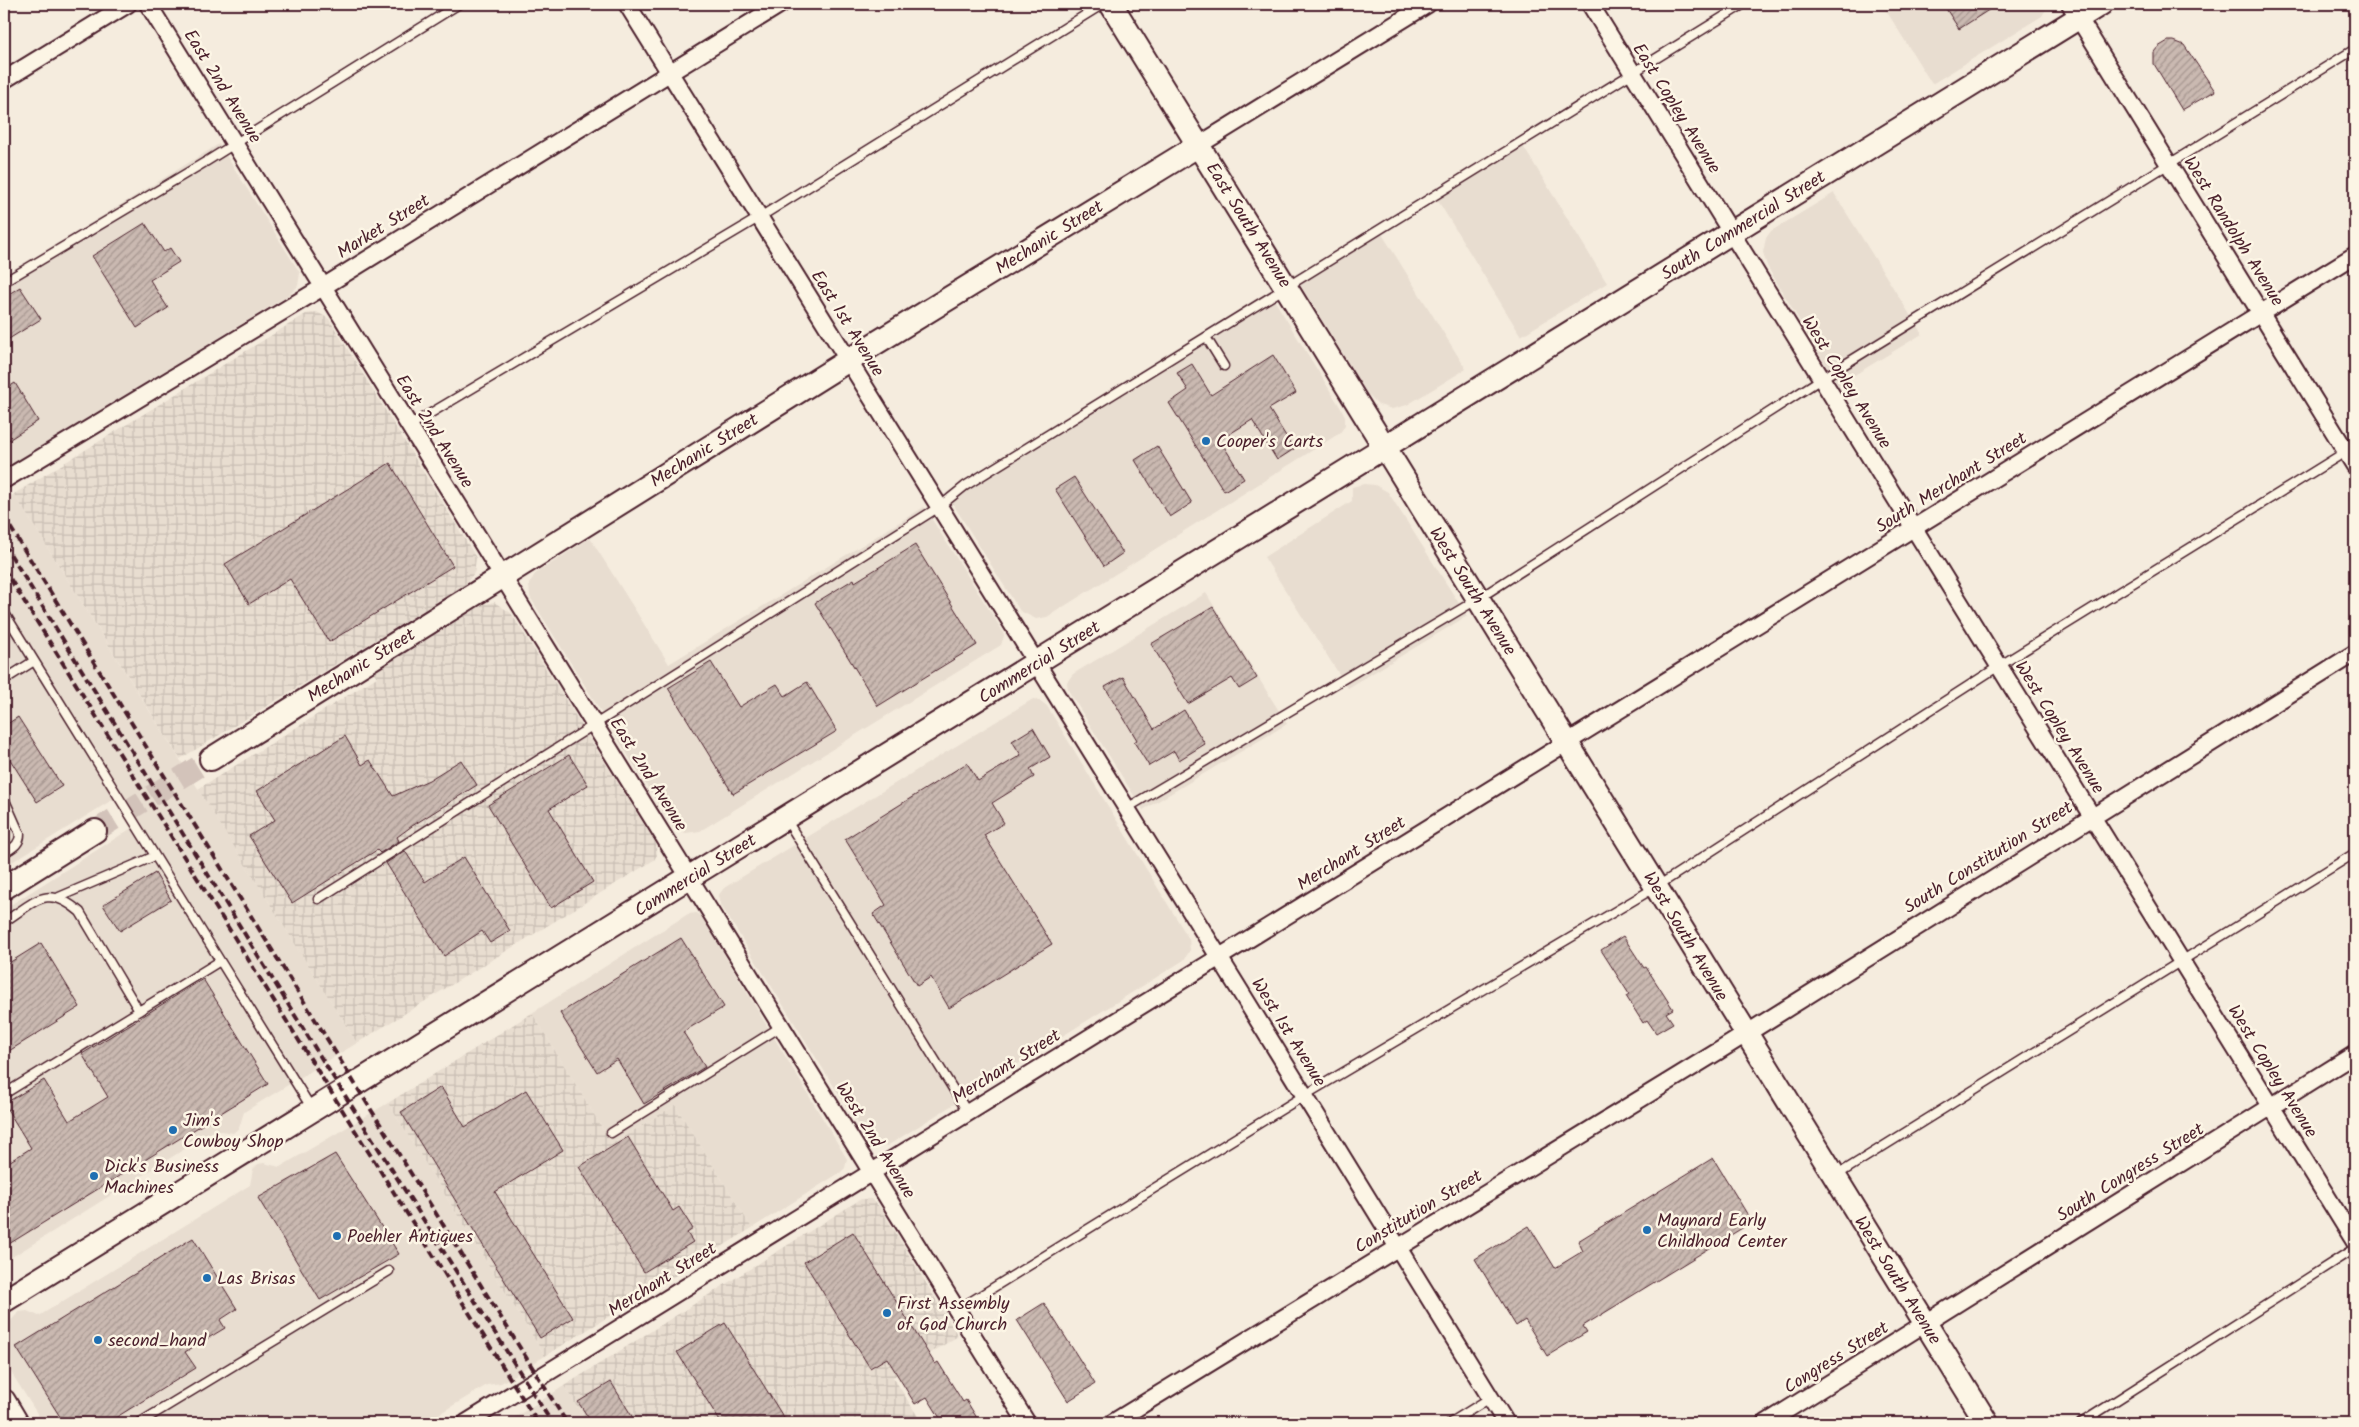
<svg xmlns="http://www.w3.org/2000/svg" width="2359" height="1427" font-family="Kalam,sans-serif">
<defs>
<pattern id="industrial-grid" width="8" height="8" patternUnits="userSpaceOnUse" patternTransform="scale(1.25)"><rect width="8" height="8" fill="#e8ddd0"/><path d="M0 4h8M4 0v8" fill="none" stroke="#c8bdb3"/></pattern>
<pattern id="building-hatch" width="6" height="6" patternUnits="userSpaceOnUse" patternTransform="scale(1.25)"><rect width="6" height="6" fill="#cab9b1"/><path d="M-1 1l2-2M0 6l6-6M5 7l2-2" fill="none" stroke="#a69690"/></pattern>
</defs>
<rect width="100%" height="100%" fill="#f5ecde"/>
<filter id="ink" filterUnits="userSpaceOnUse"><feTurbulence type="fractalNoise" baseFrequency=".02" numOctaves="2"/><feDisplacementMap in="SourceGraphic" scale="10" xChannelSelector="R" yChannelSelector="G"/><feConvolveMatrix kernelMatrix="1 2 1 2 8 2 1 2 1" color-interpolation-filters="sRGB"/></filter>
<g filter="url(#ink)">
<path fill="#e8ddd0" d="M1882 4H2049L2042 16 1932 84Z
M1518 138 1607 283 1521 336 1432 191Z
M219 144 300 273 298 286 289 295 4 469V277Z
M1834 193 1922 334 1838 385 1767 266 1763 252 1766 238 1771 231Z
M1377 226 1466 369 1407 405 1392 409 1379 405 1367 393 1295 276Z
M1270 293 1342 410 1345 416V425L1340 433 1047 617 1036 619 1020 611 946 493Z
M1364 484 1375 485 1388 492 1467 616 1348 688 1264 557 1352 501V487Z
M14 494 357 1043 244 1112 239 1128 233 1133 215 1130 4 1262V909L138 824 120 795 4 867V501Z
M924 507 1002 630 1004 636 1001 645 700 831 686 833 673 828 530 597 529 584 535 574 590 538 669 664Z
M1206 593 1287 724 1143 810 1068 690 1067 682 1073 674Z
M1033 699 1039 700 1047 706 1189 939 1190 950 1184 960 887 1146 876 1147 868 1141 722 907 718 896 724 888Z
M697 913 701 916 847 1159 845 1168 841 1172 752 1228 675 1105 612 1144 532 1013 688 914Z
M388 1103 545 1356 501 1383 487 1385 424 1423H43L4 1361V1328L19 1312 27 1311 39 1316 250 1185 253 1169 258 1164 264 1163 280 1167Z
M564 1386 587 1423H506Z"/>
<path fill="url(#industrial-grid)" d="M317 312 329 319 471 549 476 558 474 573 464 586 180 759 14 494 306 314Z
M494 602 511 613 656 844 657 855 654 860 357 1043 198 789 377 677 373 671 481 605Z
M532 1013 612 1144 675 1105 752 1228 545 1356 388 1103Z
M861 1199H871L880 1207 958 1336 893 1377 922 1423H587L564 1386Z"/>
<path fill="url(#building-hatch)" stroke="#4a1f2b" d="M1943 4H1998L1959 29Z
M2168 41H2174L2184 45 2215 91 2182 110 2154 64V52L2158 47Z
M145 223 164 252 170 248 179 262 150 280 168 308 137 328 92 256Z
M20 287 41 319 4 342V297Z
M1273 355 1296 393 1269 409 1294 449 1277 460 1252 420 1220 440 1244 479 1224 491 1169 403 1188 390 1177 373 1192 364 1211 395Z
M15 383 38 421 4 443V390Z
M1157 446 1192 503 1170 517 1135 460Z
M390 463 453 566 329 642 290 579 249 604 225 564Z
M1074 477 1123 553 1104 566 1055 489Z
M915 545 977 645 878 706 815 603 854 579 855 582Z
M1213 607 1257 678 1239 689 1232 678 1188 704 1151 644Z
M711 662 739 707 777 684 785 696 807 682 837 731 733 794 668 688Z
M1123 677 1154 729 1184 710 1205 744 1179 760 1174 751 1149 766 1134 742 1137 740 1105 687Z
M18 717 62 786 37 802 4 750V726Z
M1033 728 1050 757 1030 769 1034 777 992 803 1004 823 984 835 1052 944 949 1008 931 977 917 986 873 914 886 905 845 839 967 763 978 781 1021 755 1012 741Z
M345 736 362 765 370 760 393 796 429 780 461 760 477 785 412 826 397 837 399 841 380 853 377 850 292 903 249 836 275 820 257 791Z
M569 755 588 785 549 809 593 882 551 908 488 805Z
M405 851 425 882 464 857 510 931 490 943 482 931 444 956 386 863Z
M155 873 171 900 120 931 103 905Z
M1623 936 1644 968 1646 967 1673 1009 1666 1013 1673 1023 1656 1033 1647 1020 1643 1023 1626 996 1629 994 1601 950Z
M681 938 724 1007 683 1032 705 1067 644 1104 617 1059 597 1072 560 1013Z
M41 943 80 1007 4 1054V966Z
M203 979 268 1084 4 1247V1165L31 1148 4 1104 44 1080 69 1121 108 1097 82 1054Z
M441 1087 465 1127 526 1090 563 1150 495 1192 573 1318 540 1338 401 1112Z
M628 1137 673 1211 679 1207 693 1229 687 1233 693 1242 644 1272 579 1167Z
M335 1154 399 1254 320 1300 258 1198Z
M1713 1158 1752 1222 1583 1326 1587 1332 1547 1356 1525 1320 1516 1326 1475 1259 1529 1226 1555 1268 1583 1251 1578 1241Z
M853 1232 935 1364 938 1362 963 1402 966 1400 980 1423H943L927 1397 915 1404 887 1358 870 1368 804 1262Z
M193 1238 237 1309 220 1320 225 1328 185 1352 196 1368 107 1423H64L16 1347Z
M1044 1303 1095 1384 1068 1401 1017 1320Z
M725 1323 787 1423H721L677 1352Z
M611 1382 636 1423H592L578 1402Z"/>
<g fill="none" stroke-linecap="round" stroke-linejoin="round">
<path stroke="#d3c3ba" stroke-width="22" stroke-dasharray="22 11" stroke-linecap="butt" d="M95 831 211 759"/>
<defs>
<path id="lane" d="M4 282 207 161 459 4
M1206 337 1224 366
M409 426 760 217 1103 4
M4 612 312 1109
M4 680 34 661
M4 798 20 834C20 845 12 848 4 853
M1127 808 1478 599 1821 379 2355 49
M786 819 968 1113
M59 897 155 856
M318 899 939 507 965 486 1744 4
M4 922C35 902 47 883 80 912L139 1011
M4 1094 220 961
M611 1133 782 1026
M1837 1175 2355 853
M957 1310 1305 1095 1656 887 1999 666 2355 446
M139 1423 389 1271
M1450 1423 1490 1398
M2081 1423 2355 1248"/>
<path id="street" d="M148 4 1027 1423
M627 4 1237 986 1506 1423
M1590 4 2355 1242
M2070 4 2355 466
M4 80 128 4
M1199 145 1428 4
M4 480 323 287 781 4
M466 1423 2355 255
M1112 1423 1717 1052 2355 653
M1766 1423 2355 1054"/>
<path id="secondary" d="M1111 4 1987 1423
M211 759 876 343 1199 145
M4 888 95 831
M4 1301 2101 4
M4 1401 17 1423"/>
</defs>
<use href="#lane" stroke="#4a1f2b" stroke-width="11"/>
<use href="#street" stroke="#4a1f2b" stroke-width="20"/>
<use href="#secondary" stroke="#4a1f2b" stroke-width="26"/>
<use href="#lane" stroke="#fcf5e5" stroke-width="8"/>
<use href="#street" stroke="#fcf5e5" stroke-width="16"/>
<use href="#secondary" stroke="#fcf5e5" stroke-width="22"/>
<path stroke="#4a1f2b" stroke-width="4" stroke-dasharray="8 4" stroke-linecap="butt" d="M4 517 355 1084 567 1423
M4 544 320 1056 552 1423
M4 569 538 1423"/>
</g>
</g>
<g fill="#1f6fb2" stroke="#fcf5e5" stroke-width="2">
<circle cx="1206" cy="441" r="5"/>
<circle cx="173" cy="1130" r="5"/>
<circle cx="94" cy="1176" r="5"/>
<circle cx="1647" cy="1230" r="5"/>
<circle cx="337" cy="1236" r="5"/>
<circle cx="207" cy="1278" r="5"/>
<circle cx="887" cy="1313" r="5"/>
<circle cx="98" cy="1340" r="5"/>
</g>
<g text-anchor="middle" stroke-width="5" stroke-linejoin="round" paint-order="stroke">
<g font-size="18" fill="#4a1f2b" stroke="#fcf5e5">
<text transform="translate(223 86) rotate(58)" y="6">East 2nd Avenue</text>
<text transform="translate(1677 108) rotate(58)" y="6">East Copley Avenue</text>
<text transform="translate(1249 225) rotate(58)" y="6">East South Avenue</text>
<text transform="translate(1743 225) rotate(-32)" y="6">South Commercial Street</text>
<text transform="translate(383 226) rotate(-32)" y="6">Market Street</text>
<text transform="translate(2234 231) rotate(58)" y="6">West Randolph Avenue</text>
<text transform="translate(1049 237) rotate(-32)" y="6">Mechanic Street</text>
<text transform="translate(848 323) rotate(58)" y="6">East 1st Avenue</text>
<text transform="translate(1847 382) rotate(58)" y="6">West Copley Avenue</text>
<text transform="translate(435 431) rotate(58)" y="6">East 2nd Avenue</text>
<text transform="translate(704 450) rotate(-32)" y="6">Mechanic Street</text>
<text transform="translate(1951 482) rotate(-32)" y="6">South Merchant Street</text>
<text transform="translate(1473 591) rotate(58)" y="6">West South Avenue</text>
<text transform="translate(1039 662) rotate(-32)" y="6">Commercial Street</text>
<text transform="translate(361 665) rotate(-32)" y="6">Mechanic Street</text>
<text transform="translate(2060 727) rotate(58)" y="6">West Copley Avenue</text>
<text transform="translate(649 774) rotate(58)" y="6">East 2nd Avenue</text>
<text transform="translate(1351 853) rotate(-32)" y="6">Merchant Street</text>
<text transform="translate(1988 857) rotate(-32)" y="6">South Constitution Street</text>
<text transform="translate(695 875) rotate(-32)" y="6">Commercial Street</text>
<text transform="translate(1686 936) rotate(59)" y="6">West South Avenue</text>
<text transform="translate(1289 1032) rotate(58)" y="6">West 1st Avenue</text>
<text transform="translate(1006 1066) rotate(-32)" y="6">Merchant Street</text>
<text transform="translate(2273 1071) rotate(58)" y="6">West Copley Avenue</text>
<text transform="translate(876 1140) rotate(58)" y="6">West 2nd Avenue</text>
<text transform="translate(2130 1172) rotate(-32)" y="6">South Congress Street</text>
<text transform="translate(1418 1211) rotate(-31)" y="6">Constitution Street</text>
<text transform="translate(662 1279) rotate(-32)" y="6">Merchant Street</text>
<text transform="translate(1898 1280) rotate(58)" y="6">West South Avenue</text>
<text transform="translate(1836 1357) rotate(-32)" y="6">Congress Street</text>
</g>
<g font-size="18" fill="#4a1f2b" stroke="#fcf5e5" text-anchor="start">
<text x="1216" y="447">Cooper's Carts</text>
<text x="183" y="1126">Jim's<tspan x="183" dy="21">Cowboy Shop</tspan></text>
<text x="104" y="1172">Dick's Business<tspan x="104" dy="21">Machines</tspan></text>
<text x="1657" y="1226">Maynard Early<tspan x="1657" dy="21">Childhood Center</tspan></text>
<text x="347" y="1242">Poehler Antiques</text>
<text x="217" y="1284">Las Brisas</text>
<text x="897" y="1309">First Assembly<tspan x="897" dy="21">of God Church</tspan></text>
<text x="108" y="1346">second_hand</text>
</g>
</g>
<rect width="2359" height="1427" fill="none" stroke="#fcf5e5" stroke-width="20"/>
<rect x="10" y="10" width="2339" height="1407" fill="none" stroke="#4a1f2b" stroke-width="2" filter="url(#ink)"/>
</svg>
